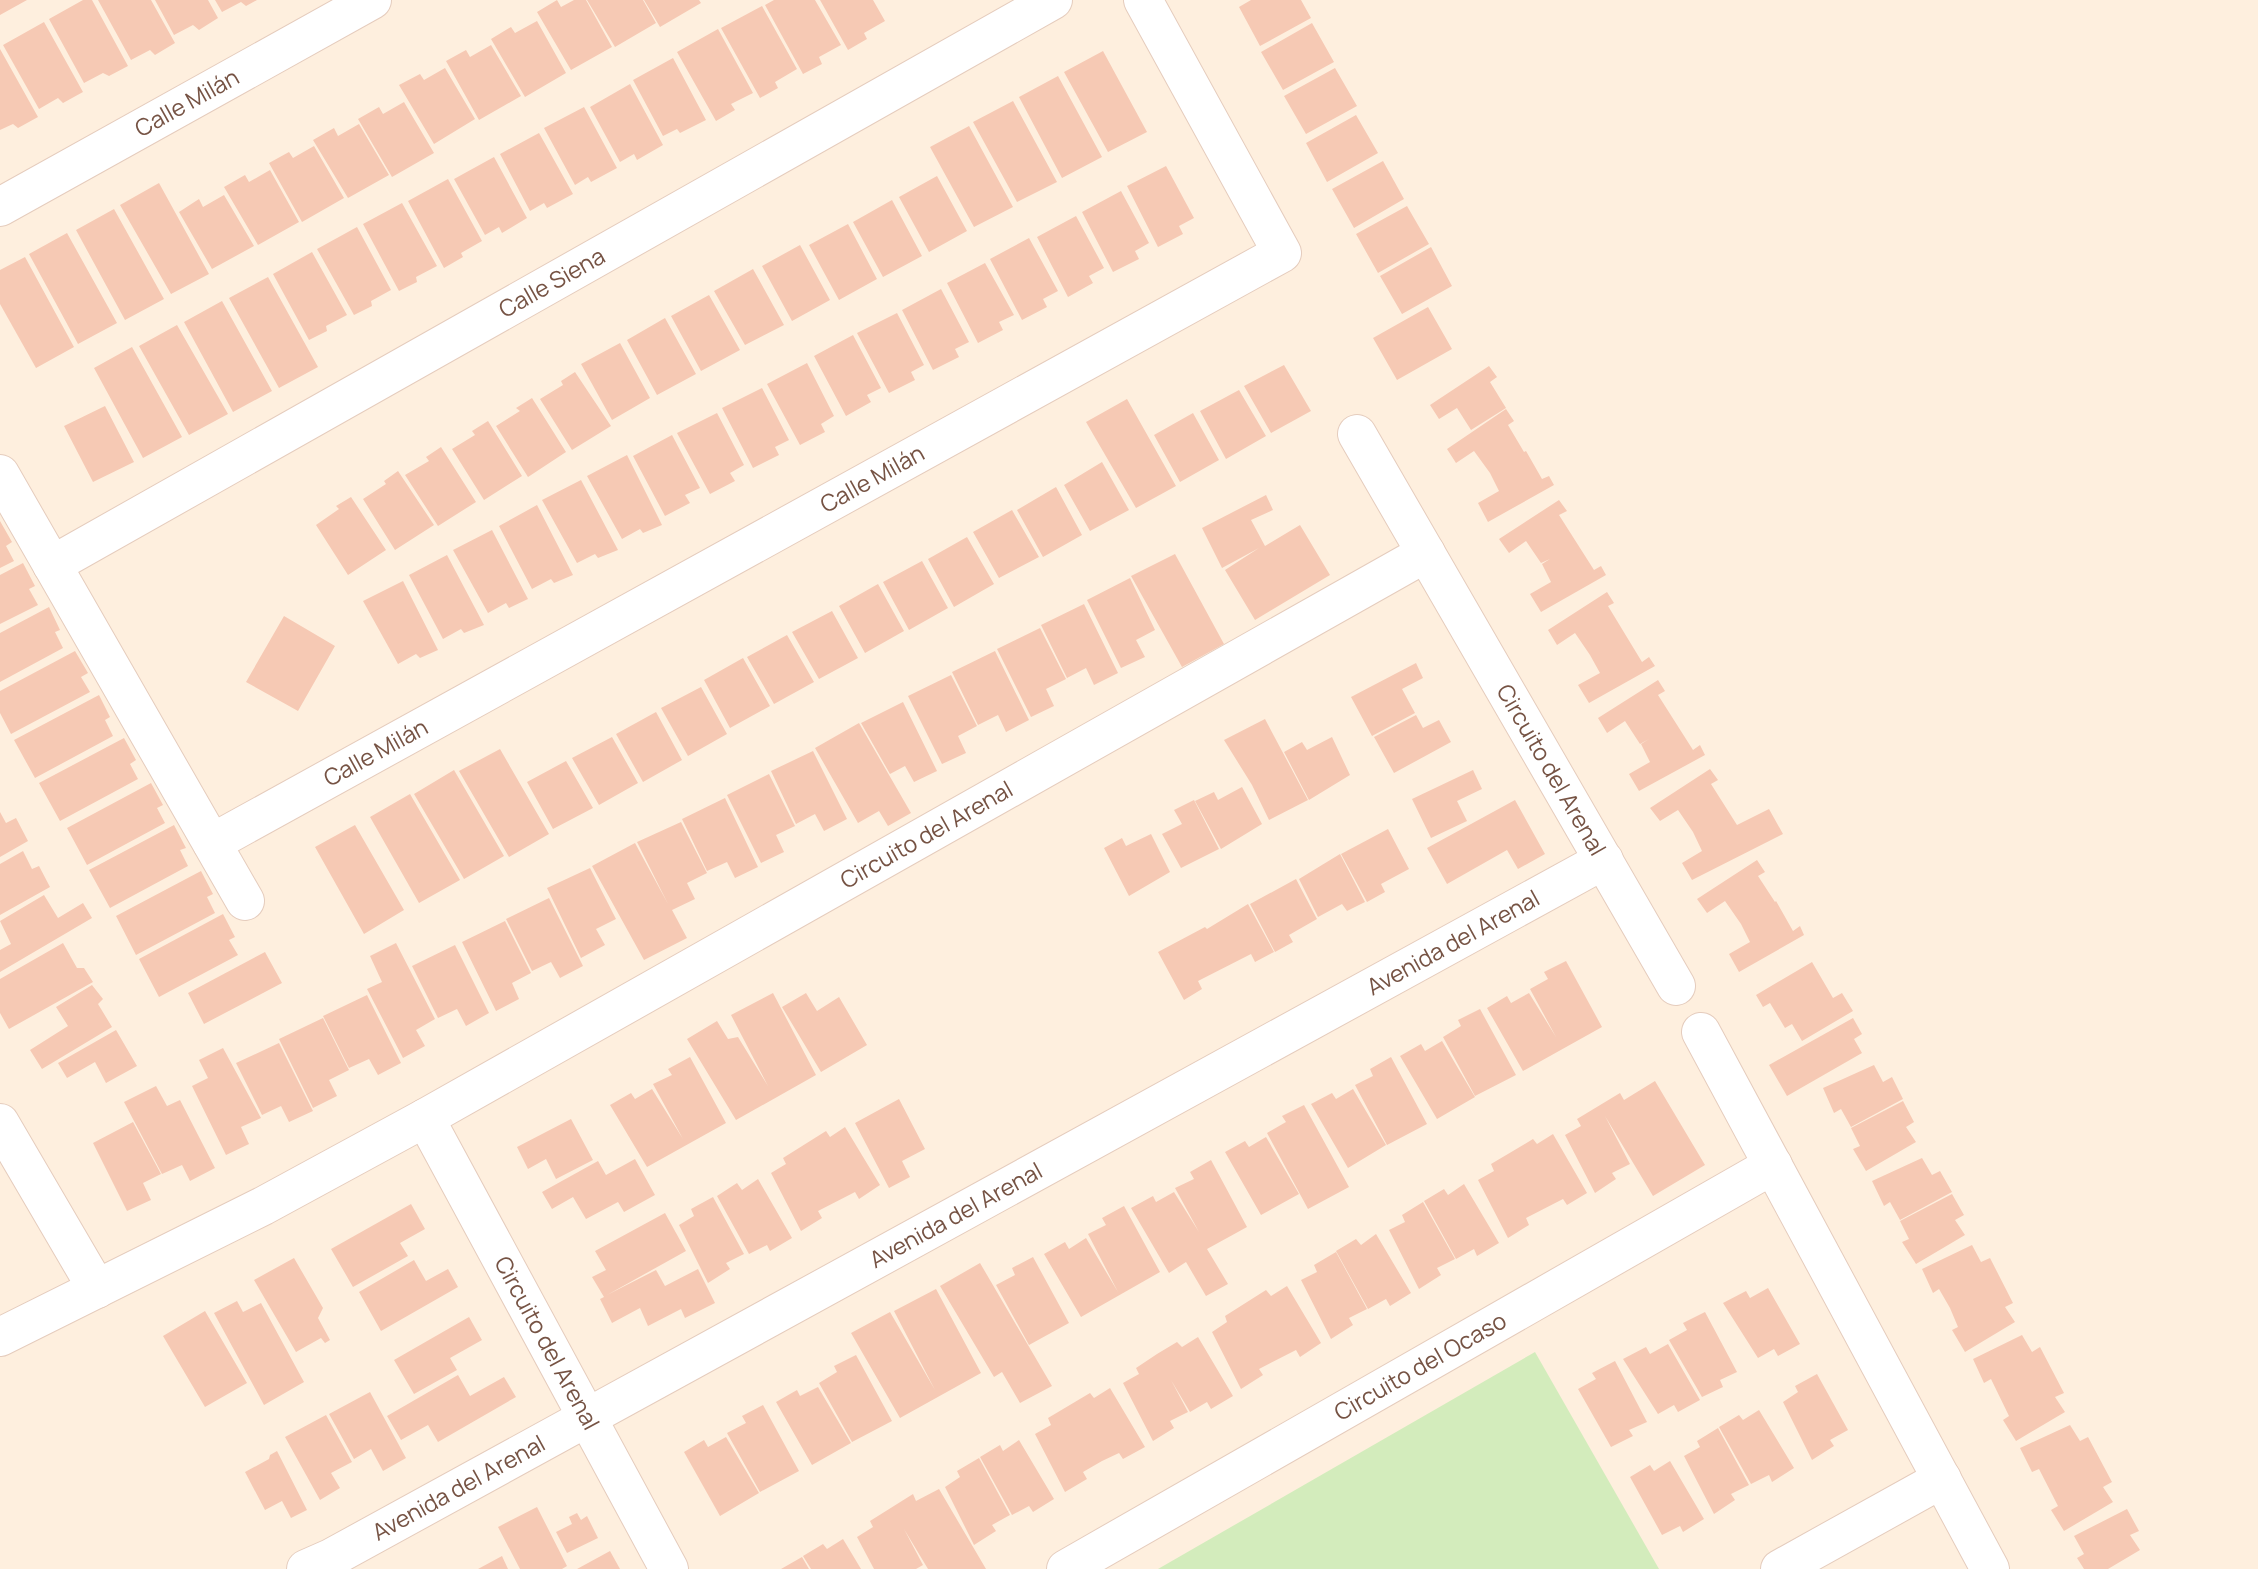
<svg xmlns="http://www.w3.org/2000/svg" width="2258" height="1569" font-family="Manrope,sans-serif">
<rect width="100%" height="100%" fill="#feefde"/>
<path fill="#d3ecbc" d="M1535 1352 1659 1569H1158Z"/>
<path fill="#f6c9b4" d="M0 0H27L0 15Z
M83 0H92L128 66 109 76 103 73 84 83 49 19Z
M98 0H151L175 43 155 55 150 50 131 60Z
M155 0H208L218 18 199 30 193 25 174 35Z
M215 0H257L246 6 241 2 222 12Z
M557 0 561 7 574 0H586L612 47 571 70 537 12Z
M587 0H643L656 23 615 47Z
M644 0H699L701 3 660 27Z
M774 0H815L841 45 819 57 822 64 803 74 765 5Z
M820 0H873L885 21 864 33 867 39 848 50Z
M1251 0H1301L1311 18 1260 46 1239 7Z
M762 6 797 69 775 82 778 88 760 98 721 28Z
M537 21 566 73 525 97 491 39 511 27 515 33Z
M44 22 83 92 63 103 58 98 39 109 3 45Z
M1312 23 1334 62 1283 90 1261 52Z
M718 29 753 93 731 104 735 110 716 121 677 52Z
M491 45 521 96 479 120 446 61 466 50 470 57Z
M0 49 38 117 18 128 13 124 0 130Z
M1103 51 1147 132 1108 152 1064 72Z
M673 58 706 120 680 133 677 129 663 136 633 80Z
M445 68 475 119 434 144 399 85 420 74 424 80Z
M1335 68 1357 106 1306 134 1284 96Z
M1058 76 1102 157 1062 178 1019 97Z
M630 84 663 145 637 160 634 154 620 162 590 107Z
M1013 101 1057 182 1017 202 973 122Z
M404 102 434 153 392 177 358 119 379 107 383 114Z
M584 107 617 168 591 182 588 177 575 185 544 128Z
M1356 115 1378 153 1327 182 1306 143Z
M359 124 389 175 348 198 313 140 334 128 338 136Z
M969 126 1013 207 974 227 930 147Z
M539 133 573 194 547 208 544 203 530 211 500 154Z
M314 146 344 198 302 222 269 163 289 152 293 158Z
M494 157 527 218 502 233 499 227 485 235 454 179Z
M1383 161 1404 199 1354 228 1332 189Z
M1166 166 1194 218 1179 226 1183 234 1158 247 1127 186Z
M270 170 299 222 258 245 224 187 245 175 249 182Z
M937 176 967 231 929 252 899 197Z
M448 179 482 241 461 253 463 257 444 268 408 201Z
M159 183 209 274 171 294 120 205Z
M1121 191 1149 243 1135 251 1139 259 1113 272 1082 212Z
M224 195 254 246 212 269 179 212 199 199 203 207Z
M892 200 922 256 883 277 853 222Z
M402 203 437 266 416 277 417 282 399 291 363 224Z
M1407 206 1429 244 1378 273 1356 234Z
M114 209 164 299 125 320 76 230Z
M1076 216 1104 268 1089 276 1093 283 1068 297 1037 237Z
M848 224 877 279 839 300 809 245Z
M357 227 391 290 371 301 372 306 354 315 317 249Z
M67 233 117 323 78 344 29 254Z
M1029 238 1058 291 1043 299 1047 307 1022 320 990 259Z
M800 245 830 300 792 321 762 266Z
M1431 247 1452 286 1402 314 1380 276Z
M312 252 347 315 326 326 327 331 309 340 273 274Z
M25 257 74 347 36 368 0 304V270Z
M985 263 1014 315 999 322 1003 330 978 343 947 283Z
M753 269 784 325 745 345 714 291Z
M268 277 318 367 279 388 229 298Z
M941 289 969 342 955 349 959 357 933 370 902 310Z
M709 295 740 350 701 371 671 316Z
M222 301 272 391 233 412 184 322Z
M1428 307 1452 349 1397 380 1373 338Z
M897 313 924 365 911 372 915 380 889 393 857 333Z
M665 318 696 374 657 395 627 340Z
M177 325 228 414 189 435 139 346Z
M853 335 881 388 867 395 871 402 846 416 814 356Z
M620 343 650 398 612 420 581 364Z
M132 347 182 437 143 458 94 368Z
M807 363 834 416 821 424 825 432 800 445 767 384Z
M1284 365 1311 411 1271 433 1244 386Z
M1489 366 1497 377 1490 382 1506 408 1471 430 1457 408 1439 419 1430 405Z
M575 372 611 426 572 450 540 399 563 385 561 381Z
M762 388 789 440 775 447 779 455 753 468 722 408Z
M1239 390 1266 436 1226 459 1200 411Z
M532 398 566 452 528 477 496 426 520 411 516 408Z
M1127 399 1176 486 1136 508 1086 422Z
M105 406 134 462 93 482 64 426Z
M1506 409 1514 421 1508 425 1524 452 1526 451 1542 479 1549 476 1554 485 1488 522 1478 503 1499 491 1490 473 1474 451 1456 463 1447 449Z
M717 413 744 465 730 473 735 481 710 494 677 433Z
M1193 413 1219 460 1180 482 1154 435Z
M488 421 522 476 484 500 452 449 475 435 472 431Z
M672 435 700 488 685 495 690 503 665 516 633 456Z
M441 447 476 502 438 526 405 475 429 461 426 457Z
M627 455 662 525 643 533 640 529 622 539 587 476Z
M1102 462 1129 510 1090 531 1064 485Z
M398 471 434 525 395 550 363 499 386 484 384 481Z
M581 480 618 550 598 558 595 554 577 563 542 500Z
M1056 487 1082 535 1043 557 1017 510Z
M1266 495 1273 510 1251 520 1265 546 1300 525 1330 575 1255 620 1225 570 1259 548 1222 568 1202 528Z
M351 497 386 550 348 575 316 525 339 509 336 506Z
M1559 500 1567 511 1559 515 1594 570 1601 566 1606 575 1541 612 1530 594 1551 582 1542 564 1550 559 1541 563 1526 541 1509 553 1499 539Z
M537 505 573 575 554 583 551 579 532 589 499 526Z
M1012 510 1039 557 999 578 973 532Z
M0 521 12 542 6 546 14 561 0 568Z
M492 530 528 599 509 608 506 603 488 613 453 550Z
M967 537 994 584 954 607 928 559Z
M1175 554 1224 644 1182 667 1131 576Z
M447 555 484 625 464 633 461 629 443 639 409 575Z
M922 561 948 608 909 630 883 582Z
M23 563 35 586 29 589 38 605 0 624V575Z
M1130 578 1155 630 1136 640 1145 657 1121 668 1087 600Z
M403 581 438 650 420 658 416 654 398 664 363 601Z
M878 584 904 631 865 653 839 606Z
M1607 592 1614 603 1608 606 1642 662 1649 657 1655 666 1589 703 1578 685 1600 673 1590 655 1575 633 1557 645 1548 630Z
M1084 604 1118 673 1094 685 1086 668 1067 678 1041 625Z
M49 607 60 630 55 632 63 648 0 682V633Z
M832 611 858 658 819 679 792 632Z
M284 616 335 646 298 711 246 682Z
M1040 628 1066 679 1046 689 1054 706 1031 717 997 649Z
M787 635 814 682 774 704 747 657Z
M75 651 88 673 81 677 90 692 11 734 0 713V691Z
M995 651 1029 720 1006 732 998 715 978 725 952 672Z
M743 658 770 706 730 728 704 680Z
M1416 663 1423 678 1402 689 1415 713 1372 736 1351 697Z
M951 675 977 726 958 736 966 753 942 764 908 696Z
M1658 680 1665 691 1658 695 1693 750 1700 745 1705 755 1639 791 1629 774 1650 762 1641 744 1649 739 1640 744 1625 721 1607 733 1598 718Z
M701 687 727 734 688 756 661 708Z
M99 695 110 717 105 720 113 736 35 778 14 740Z
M903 702 937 771 914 782 905 766 890 774 861 723Z
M656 712 682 760 643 782 616 734Z
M1416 715 1423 728 1439 720 1451 742 1394 773 1374 737Z
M1265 719 1308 800 1269 820 1252 785 1224 740Z
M859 723 911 813 888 826 879 811 858 823 815 748Z
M612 737 638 783 599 805 572 758Z
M1332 737 1350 775 1309 800 1284 752 1302 742 1307 750Z
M124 738 136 760 130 764 138 779 60 821 39 783Z
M500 749 549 834 509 857 459 771Z
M813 751 847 819 824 831 815 814 796 824 771 771Z
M566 761 593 808 553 829 527 782Z
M1710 769 1718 780 1711 784 1737 825 1769 809 1783 834 1692 880 1682 863 1702 851 1693 832 1678 810 1660 821 1650 808Z
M454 770 504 856 464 879 414 794Z
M1473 770 1482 789 1457 801 1467 821 1431 838 1412 799Z
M769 774 795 826 776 835 784 852 761 863 727 795Z
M151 783 163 805 157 808 165 823 87 865 67 828Z
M1242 787 1262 824 1221 849 1195 801 1214 792 1218 800Z
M410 794 460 880 419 903 370 817Z
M725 798 758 867 735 878 727 862 707 871 682 819Z
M1194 800 1219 849 1181 868 1162 834 1182 824 1174 810Z
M1515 800 1545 854 1518 869 1507 850 1447 884 1427 848Z
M0 812 6 823 16 818 28 841 0 857Z
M681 822 707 873 687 883 695 899 672 910 687 938 644 960 592 866 635 843 668 904 637 842Z
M174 825 186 848 180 850 188 866 110 908 89 870Z
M355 825 404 910 364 934 315 847Z
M1388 829 1409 869 1381 884 1385 892 1367 902 1341 854Z
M1151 834 1170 872 1129 896 1104 848 1122 838 1126 846Z
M23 851 32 869 39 866 50 887 0 915V864Z
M1340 854 1365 902 1347 911 1342 904 1318 917 1299 879Z
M1757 860 1765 872 1758 876 1775 902 1776 901 1793 931 1800 926 1804 935 1739 972 1729 954 1750 942 1741 924 1725 901 1707 913 1697 899Z
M590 868 616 919 596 929 605 945 581 958 547 888Z
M201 871 213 894 207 897 215 913 136 955 116 916Z
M1296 879 1317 919 1289 935 1293 942 1275 952 1250 904Z
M44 895 58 918 83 903 92 918 0 972V950L11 944 0 921Z
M549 898 583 966 560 978 551 962 532 971 506 919Z
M1248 904 1274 952 1255 962 1251 954 1198 981 1202 989 1184 1000 1158 952 1205 927 1207 929Z
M223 914 235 937 229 940 238 955 159 997 139 959Z
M505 921 531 973 512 983 519 999 496 1011 462 942Z
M63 943 77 968H84L93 982 9 1029 0 1013V979Z
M396 943 435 1019 416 1030 425 1046 403 1058 367 989 382 982 370 956Z
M455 945 489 1013 466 1026 457 1009 438 1018 412 966Z
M265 952 282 983 204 1024 188 993Z
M1566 961 1602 1027 1523 1071 1487 1008 1507 996 1511 1003 1529 993 1556 1037 1530 989 1548 979 1544 972Z
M1812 962 1833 998 1842 993 1853 1011 1802 1041 1792 1024 1785 1028 1770 1003 1763 1007 1756 995Z
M92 985 103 999 98 1004 112 1027 42 1069 30 1050 68 1026 56 1007Z
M773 993 816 1075 736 1120 687 1039 717 1021 728 1039 738 1037 768 1086 731 1015Z
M806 993 817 1011 839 997 867 1045 821 1072 782 1007Z
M367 995 401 1063 378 1075 369 1059 349 1068 323 1016Z
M1480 1009 1516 1075 1475 1096 1443 1037 1461 1026 1458 1020Z
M323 1018 349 1070 329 1080 337 1096 313 1108 279 1039Z
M1853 1018 1862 1034 1854 1039 1862 1053 1787 1096 1769 1065Z
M116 1030 137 1066 106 1083 95 1062 67 1078 58 1063Z
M1442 1041 1475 1097 1437 1119 1400 1056 1421 1044 1425 1051Z
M279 1043 313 1111 289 1122 281 1106 262 1115 236 1063Z
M223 1048 261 1118 241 1127 249 1144 226 1155 192 1086 208 1078 199 1060Z
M690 1057 726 1123 647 1167 610 1105 631 1093 635 1099 652 1089 683 1139 653 1084 672 1075 668 1069Z
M1391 1057 1427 1124 1387 1145 1355 1085 1373 1076 1370 1069Z
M1874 1065 1883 1082 1892 1077 1903 1099 1851 1127 1841 1109 1834 1113 1823 1088Z
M1655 1081 1705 1165 1653 1196 1605 1116 1630 1164 1612 1173 1616 1179 1595 1193 1565 1135 1581 1126 1577 1119 1620 1093 1624 1100Z
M156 1086 167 1106 180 1100 215 1168 190 1181 182 1165 162 1174 124 1102Z
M1353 1089 1386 1145 1348 1168 1311 1104 1332 1093 1336 1099Z
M899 1099 925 1149 902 1161 910 1177 889 1188 855 1123Z
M1903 1101 1914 1122 1906 1127 1916 1142 1866 1171 1853 1149 1860 1146 1851 1128Z
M1304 1105 1349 1187 1308 1209 1267 1133 1286 1122 1282 1116Z
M571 1119 593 1160 556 1179 546 1159 528 1169 517 1147Z
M133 1122 161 1174 143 1183 151 1200 127 1211 93 1143Z
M845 1127 880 1185 859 1199 855 1192 818 1211 822 1218 801 1231 771 1173 786 1164 783 1158 826 1131 830 1137Z
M1553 1134 1587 1193 1567 1205 1563 1199 1526 1218 1529 1225 1508 1238 1478 1180 1494 1171 1491 1164 1513 1151 1533 1139 1537 1144Z
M1266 1137 1299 1194 1261 1215 1225 1152 1245 1141 1249 1147Z
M1922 1158 1932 1175 1940 1171 1952 1192 1900 1220 1890 1202 1884 1206 1872 1181Z
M635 1159 655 1195 624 1212 618 1202 586 1219 573 1197 552 1209 542 1192 598 1161 606 1175Z
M1211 1160 1247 1227 1207 1249 1228 1284 1206 1296 1186 1262 1169 1273 1131 1208 1153 1196 1156 1202 1174 1192 1199 1232 1175 1188 1194 1179 1190 1172Z
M758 1179 792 1238 770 1251 767 1245 749 1254 717 1196 737 1183 742 1190Z
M1464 1184 1499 1243 1477 1256 1474 1249 1456 1259 1424 1201 1444 1189 1448 1195Z
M1952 1194 1964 1215 1955 1220 1965 1235 1916 1264 1902 1242 1909 1239 1900 1221Z
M713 1197 744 1254 726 1263 730 1269 708 1283 679 1225 694 1216 691 1209Z
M1423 1202 1455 1259 1437 1268 1441 1275 1419 1289 1389 1230 1405 1222 1402 1215Z
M411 1204 425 1229 400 1243 408 1256 353 1287 331 1249Z
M1124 1206 1160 1272 1081 1317 1044 1254 1065 1242 1069 1249 1086 1238 1118 1292 1088 1234 1106 1225 1102 1218Z
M665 1213 686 1251 607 1295 656 1270 665 1286 698 1269 715 1303 685 1318 681 1309 648 1326 640 1308 612 1323 600 1299 604 1297 592 1277 606 1270 595 1251Z
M1376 1234 1411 1293 1390 1306 1386 1299 1368 1309 1336 1251 1356 1239 1361 1245Z
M1972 1245 1981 1262 1990 1258 2013 1303 2005 1307 2015 1322 1965 1352 1952 1330 1958 1327 1950 1308 1939 1289 1933 1293 1922 1269Z
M1336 1252 1367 1309 1349 1318 1353 1325 1331 1339 1301 1280 1317 1272 1314 1265Z
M1033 1257 1069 1323 1029 1345 996 1285 1015 1275 1012 1268Z
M294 1258 323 1308 318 1318 330 1340 325 1343 321 1338 296 1352 254 1280Z
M414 1260 426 1281 448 1269 458 1287 381 1331 359 1292Z
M980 1263 1052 1386 1020 1403 1002 1372 994 1377 940 1286Z
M1287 1286 1321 1343 1300 1357 1296 1350 1259 1369 1263 1375 1241 1389 1212 1332 1227 1322 1225 1316 1266 1290 1271 1296Z
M1768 1288 1800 1344 1778 1356 1774 1349 1758 1358 1723 1303 1746 1291 1750 1298Z
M936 1289 981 1373 900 1418 851 1333 890 1312 935 1390 894 1311Z
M237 1301 243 1312 261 1303 304 1382 264 1405 214 1313Z
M205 1311 247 1383 205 1407 163 1336Z
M1705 1312 1737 1372 1720 1380 1723 1387 1702 1397 1669 1340 1687 1330 1683 1323Z
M469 1317 482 1340 450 1358 457 1370 414 1394 394 1360Z
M2022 1335 2032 1352 2040 1347 2064 1393 2055 1397 2065 1412 2016 1441 2003 1420 2009 1416 1991 1379 1984 1383 1973 1359Z
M1198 1337 1233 1396 1211 1409 1207 1402 1190 1412 1171 1380 1188 1412 1170 1421 1174 1428 1153 1441 1123 1383 1139 1374 1136 1368 1157 1354 1177 1342 1182 1347Z
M1668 1344 1700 1400 1678 1412 1674 1405 1658 1414 1623 1359 1646 1347 1650 1354Z
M856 1355 892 1421 852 1442 819 1383 837 1372 834 1366Z
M1615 1361 1647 1422 1629 1430 1633 1436 1611 1447 1578 1389 1596 1379 1592 1373Z
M1817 1374 1848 1430 1830 1440 1834 1446 1812 1460 1783 1402 1798 1392 1795 1386Z
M458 1375 470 1396 504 1377 516 1397 438 1442 428 1425 401 1440 387 1416Z
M818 1387 851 1443 812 1465 776 1402 797 1390 800 1396Z
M1110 1388 1145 1447 1123 1459 1119 1453 1102 1461 1083 1472 1087 1479 1065 1492 1035 1434 1051 1425 1048 1418 1090 1393 1094 1398Z
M370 1392 406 1458 383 1471 371 1449 354 1459 329 1414Z
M763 1405 799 1471 760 1492 727 1433 746 1423 742 1416Z
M1759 1410 1794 1468 1772 1482 1769 1475 1751 1484 1719 1427 1739 1415 1743 1420Z
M326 1415 352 1462 331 1473 340 1488 320 1500 285 1437Z
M2070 1425 2080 1441 2088 1437 2112 1482 2103 1487 2113 1502 2064 1531 2051 1510 2058 1506 2039 1469 2032 1472 2020 1448Z
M1718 1428 1749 1485 1731 1494 1735 1500 1714 1514 1684 1456 1700 1447 1697 1441Z
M726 1437 759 1493 720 1516 684 1452 704 1440 708 1447Z
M1019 1440 1054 1499 1033 1512 1029 1506 1012 1515 980 1457 1000 1445 1003 1451Z
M277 1451 307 1510 291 1518 282 1501 265 1510 245 1472 269 1459 270 1455Z
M979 1458 1010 1515 992 1525 996 1531 974 1545 945 1487 960 1477 957 1471Z
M1670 1461 1704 1519 1683 1532 1680 1526 1662 1535 1630 1477 1650 1465 1654 1471Z
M939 1489 986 1569H928L904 1529 923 1565 916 1569H874L857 1537 873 1527 870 1521 913 1494 916 1501Z
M537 1507 567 1566 562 1569H520L498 1527Z
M2127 1509 2139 1531 2130 1535 2140 1550 2108 1569H2084L2077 1558 2084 1554 2074 1536Z
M577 1513 581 1520 587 1516 598 1538 567 1553 556 1532 572 1524 569 1517Z
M843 1539 861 1569H811L803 1556 823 1544 827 1549Z
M610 1551 620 1569H577Z
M502 1556 508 1569H478Z
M802 1557 809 1569H781Z"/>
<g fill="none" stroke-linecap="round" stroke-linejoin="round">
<defs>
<g id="minor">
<path id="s1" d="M0 207 372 0"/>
<path id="s2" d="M1357 434 1676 986"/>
<path d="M0 474 245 901"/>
<path id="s3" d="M52 565 1053 0"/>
<path id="s4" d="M212 843 1282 253 1143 0"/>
<path d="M1701 1032 1990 1569"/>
<path id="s5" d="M425 1118 669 1569"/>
<path d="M0 1123 97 1289"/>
<path id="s6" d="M0 1337 263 1206 425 1118 1426 553"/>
<path id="s7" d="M306 1569 331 1558 1604 860"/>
<path id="s8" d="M1066 1569 1773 1165"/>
<path d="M1780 1569 1942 1479"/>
</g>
</defs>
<use href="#minor" stroke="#e5ccbd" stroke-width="40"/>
<use href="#minor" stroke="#fff" stroke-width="38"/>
</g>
<g text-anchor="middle" stroke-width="5" stroke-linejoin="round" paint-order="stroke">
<g font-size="23" fill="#765344" stroke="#fff4e6">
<text dy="8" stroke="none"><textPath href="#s1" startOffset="214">Calle Milán</textPath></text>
<text dy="8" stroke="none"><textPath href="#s3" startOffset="574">Calle Siena</textPath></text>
<text dy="8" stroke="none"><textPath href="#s4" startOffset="754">Calle Milán</textPath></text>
<text dy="8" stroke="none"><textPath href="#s4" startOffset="187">Calle Milán</textPath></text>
<text dy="8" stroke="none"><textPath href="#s2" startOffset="388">Circuito del Arenal</textPath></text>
<text dy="8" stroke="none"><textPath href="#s6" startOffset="1054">Circuito del Arenal</textPath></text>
<text dy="8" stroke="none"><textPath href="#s7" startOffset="1307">Avenida del Arenal</textPath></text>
<text dy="8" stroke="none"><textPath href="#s7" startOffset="740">Avenida del Arenal</textPath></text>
<text dy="8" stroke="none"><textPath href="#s5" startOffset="256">Circuito del Arenal</textPath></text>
<text dy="8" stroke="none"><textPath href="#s8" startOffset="408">Circuito del Ocaso</textPath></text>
<text dy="8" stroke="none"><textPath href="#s7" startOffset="173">Avenida del Arenal</textPath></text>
</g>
</g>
</svg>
